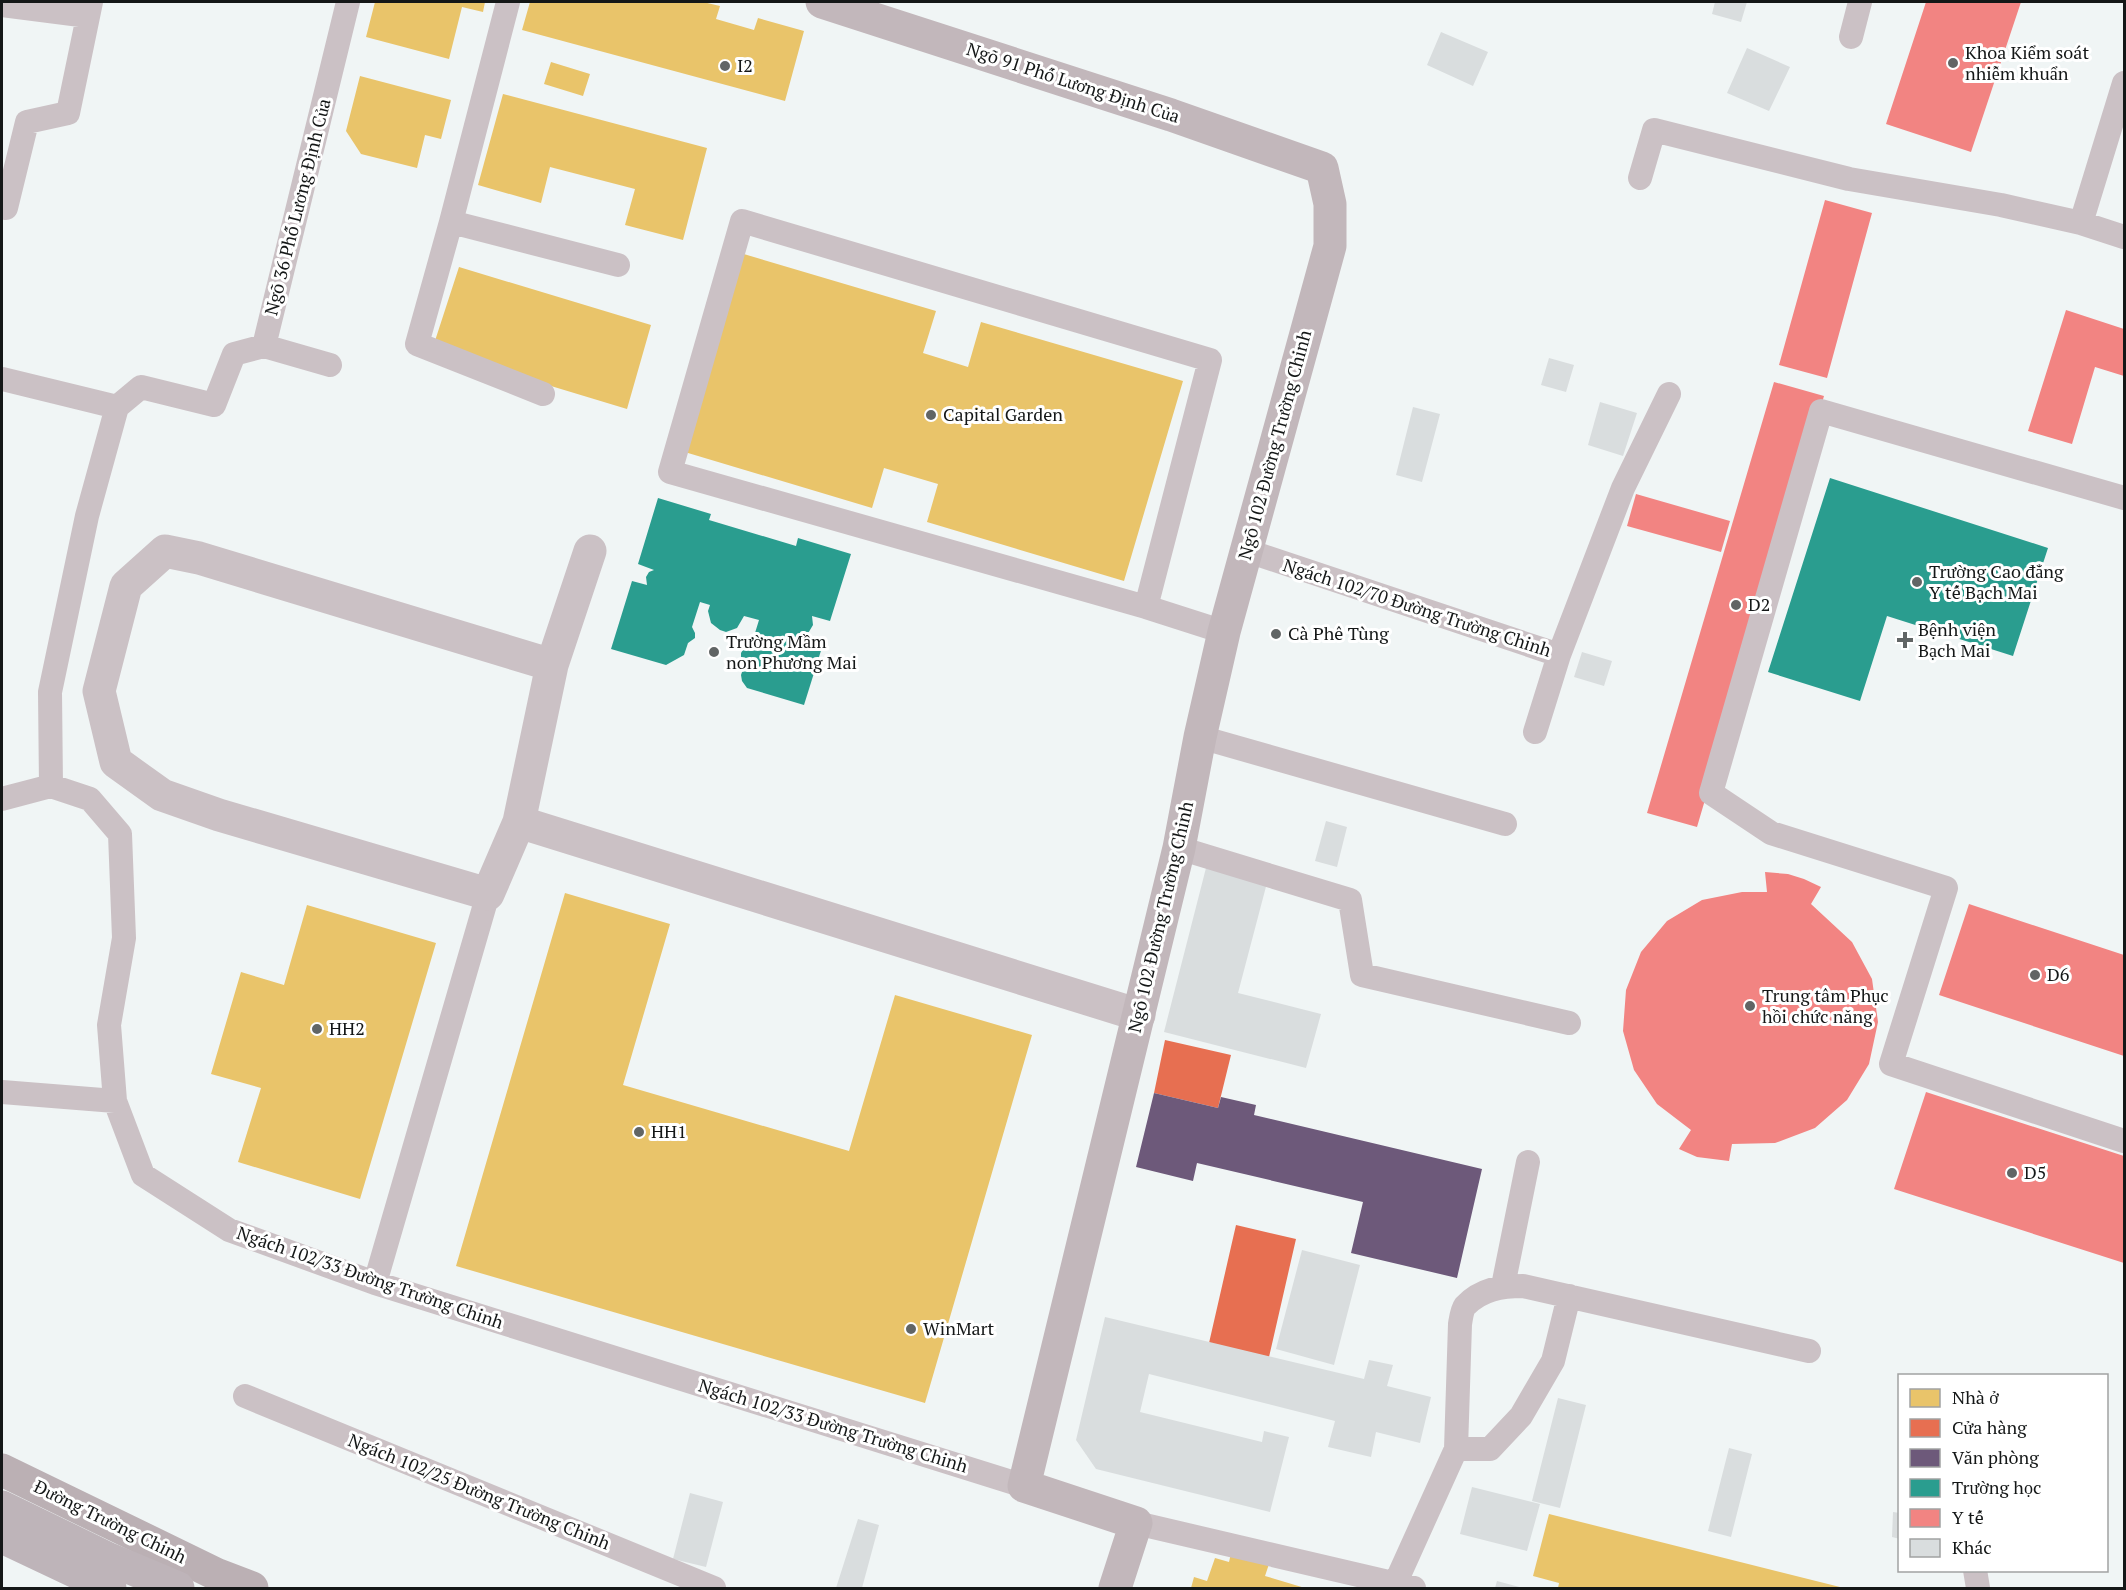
<svg xmlns="http://www.w3.org/2000/svg" width="2126" height="1590" font-family="'PT Serif',serif">
<rect width="100%" height="100%" fill="#f0f5f5"/>
<path fill="#e9c46a" d="M375 2H485L483 12 462 7 449 59 366 37Z
M530 2H703L720 6 716 19 754 30 758 18 804 31 785 101 522 30Z
M551 62 590 74 583 96 544 84Z
M360 76 451 100 441 139 425 135 417 168 361 154 346 131Z
M503 94 707 148 683 240 625 225 635 189 550 167 541 203 478 185Z
M737 252 936 311 923 353 968 367 981 322 1183 381 1124 581 927 522 938 484 884 468 872 508 678 450Z
M459 267 651 325 627 409 432 350Z
M565 893 670 924 623 1085 849 1151 895 995 1032 1035 925 1403 456 1266Z
M307 905 436 943 360 1199 238 1162 261 1088 211 1074 241 972 284 985Z
M1549 1514 1844 1588H1558L1559 1583 1533 1576Z
M1232 1549 1270 1561 1265 1576 1305 1588H1191L1194 1577 1207 1581 1215 1558 1229 1562Z"/>
<path fill="#e76f51" d="M1165 1040 1231 1055 1218 1108 1154 1093Z
M1236 1225 1296 1239 1269 1357 1209 1343Z"/>
<path fill="#6d597a" d="M1154 1093 1218 1108 1221 1097 1256 1105 1254 1115 1482 1169 1457 1278 1351 1253 1363 1202 1197 1163 1193 1181 1136 1167Z"/>
<path fill="#2a9d8f" d="M1830 478 2048 548 2013 656 1887 616 1860 701 1768 672Z
M658 498 711 514 709 520 796 546 798 538 851 554 830 621 812 616 813 625 807 635 824 641 804 705 747 688 742 681 741 675 745 663 741 659V653L744 648 751 646 759 620 744 616 737 628 726 632 720 630 711 623 708 611 710 605 700 602 692 627 695 633V638L688 643 684 655 666 665 611 649 632 581 647 585 646 577 649 572 654 570 638 564Z"/>
<path fill="#f28482" d="M1926 2H2021L1971 152 1886 124Z
M1825 200 1872 213 1827 378 1779 365Z
M2066 310 2124 329V376L2095 367 2072 444 2028 431Z
M1774 382 1824 396 1697 827 1647 813Z
M1636 494 1730 521 1721 552 1627 526Z
M1765 872 1788 874 1804 879 1821 887 1811 904 1852 942 1872 979 1878 1022 1869 1064 1847 1100 1815 1128 1775 1143 1732 1144 1729 1161 1697 1157 1679 1149 1691 1130 1657 1104 1634 1070 1623 1031 1626 990 1641 952 1667 921 1702 900 1742 892H1767Z
M1969 904 2124 955V1056L1939 995Z
M1926 1092 2124 1156V1263L1894 1189Z"/>
<path fill="#d9ddde" d="M1715 2H1747L1741 22 1712 14Z
M1441 32 1488 52 1473 86 1427 65Z
M1747 48 1790 67 1769 111 1727 93Z
M1549 358 1574 365 1566 392 1541 385Z
M1600 402 1637 413 1623 456 1588 445Z
M1413 407 1440 414 1422 482 1396 475Z
M1582 652 1612 661 1604 686 1574 677Z
M1326 821 1347 827 1337 867 1315 861Z
M1207 864 1268 879 1238 993 1321 1014 1306 1068 1164 1032Z
M1302 1250 1360 1265 1334 1365 1276 1349Z
M1105 1317 1364 1379 1369 1360 1393 1365 1387 1386 1431 1397 1420 1443 1376 1432 1371 1457 1328 1447 1335 1421 1149 1374 1140 1412 1262 1442 1264 1431 1289 1437 1270 1512 1096 1469 1076 1440Z
M1558 1398 1586 1405 1560 1508 1532 1501Z
M1729 1448 1752 1454 1731 1537 1708 1531Z
M1472 1487 1540 1504 1527 1551 1460 1534Z
M690 1493 723 1502 706 1567 673 1559Z
M1893 1512 1900 1513V1539L1892 1537Z
M858 1519 879 1525 862 1588H836Z
M1497 1581 1523 1588H1495Z"/>
<g fill="none" stroke-linecap="round" stroke-linejoin="round">
<path stroke="#cbc1c5" stroke-width="24" d="M508 2 451 222 417 344 543 394
M2 5 88 16
M1851 37 1860 2
M1640 178 1654 130 1849 179 2001 205 2081 223 2124 237
M6 208 27 122 68 113 91 2
M451 222 618 265
M2081 223 2124 83
M264 346 348 2
M264 346 330 365
M2 379 117 407
M2124 498 1821 411 1711 793 1771 833 1946 888 1891 1064 2124 1141
M1245 550 1559 655 1623 488 1669 394
M1146 607 1210 360 742 221 670 472 1146 607 1224 632
M1535 732 1559 655
M1200 737 1505 824
M51 786 90 799 120 834 124 938 109 1025 115 1101 143 1175 229 1230 375 1283 1024 1486
M2 799 51 786 50 692 87 516 117 407 141 387 214 405 234 354 264 346
M1179 848 1350 900 1362 975 1569 1023
M2 1092 115 1101
M375 1283 488 894
M1503 1286 1528 1162
M245 1396 714 1588
M1456 1449H1490L1521 1416 1553 1361 1569 1296
M1136 1523 1414 1588
M1975 1570 1978 1588
M1395 1584 1456 1449 1460 1324C1461 1318 1462 1310 1465 1306 1481 1289 1502 1286 1523 1286L1809 1351"/>
<path stroke="#cbc1c5" stroke-width="33" d="M552 665 199 558 165 551 126 586 99 691 116 762 162 795 219 815 488 894 519 822 552 665 590 551
M519 822 1139 1015"/>
<path stroke="#c2b7bb" stroke-width="33" d="M822 2 1171 115 1322 168 1330 204V246L1224 632 1200 737 1179 848 1024 1486 1136 1523 1115 1588"/>
<path stroke="#bbb0b4" stroke-width="33" d="M2 1470 218 1575 252 1588"/>
<path stroke="#beb4b9" stroke-width="33" d="M2 1507 109 1559 178 1588
M2 1537 110 1588"/>
</g>
<g fill="#616565" stroke="#fff" stroke-width="2">
<circle cx="1953" cy="63" r="6"/>
<circle cx="725" cy="66" r="6"/>
<circle cx="931" cy="415" r="6"/>
<circle cx="1917" cy="582" r="6"/>
<circle cx="1736" cy="605" r="6"/>
<circle cx="1276" cy="634" r="6"/>
<path d="M1902 631h6v6h6v6h-6v6h-6v-6h-6v-6h6z"/>
<circle cx="714" cy="652" r="6"/>
<circle cx="2035" cy="975" r="6"/>
<circle cx="1750" cy="1006" r="6"/>
<circle cx="317" cy="1029" r="6"/>
<circle cx="639" cy="1132" r="6"/>
<circle cx="2012" cy="1173" r="6"/>
<circle cx="911" cy="1329" r="6"/>
</g>
<g text-anchor="middle" stroke-width="6" stroke-linejoin="round" paint-order="stroke">
<g font-size="18" fill="#141717" stroke="#fff" text-anchor="start">
<text x="1965" y="59">Khoa Kiểm soát<tspan x="1965" dy="21">nhiễm khuẩn</tspan></text>
<text x="737" y="72">I2</text>
<text x="943" y="421">Capital Garden</text>
<text x="1929" y="578">Trường Cao đẳng<tspan x="1929" dy="21">Y tế Bạch Mai</tspan></text>
<text x="1748" y="611">D2</text>
<text x="1918" y="636">Bệnh viện<tspan x="1918" dy="21">Bạch Mai</tspan></text>
<text x="1288" y="640">Cà Phê Tùng</text>
<text x="726" y="648">Trường Mầm<tspan x="726" dy="21">non Phương Mai</tspan></text>
<text x="2047" y="981">D6</text>
<text x="1762" y="1002">Trung tâm Phục<tspan x="1762" dy="21">hồi chức năng</tspan></text>
<text x="329" y="1035">HH2</text>
<text x="651" y="1138">HH1</text>
<text x="2024" y="1179">D5</text>
<text x="923" y="1335">WinMart</text>
</g>
<g font-size="18" fill="#141717" stroke="#fff">
<text transform="translate(1073 83) rotate(18)" y="6">Ngõ 91 Phố Lương Định Của</text>
<text transform="translate(298 207) rotate(-76)" y="6">Ngõ 36 Phố Lương Định Của</text>
<text transform="translate(1275 445) rotate(-75)" y="6">Ngõ 102 Đường Trường Chinh</text>
<text transform="translate(1417 608) rotate(18)" y="6">Ngách 102/70 Đường Trường Chinh</text>
<text transform="translate(1161 917) rotate(-77)" y="6">Ngõ 102 Đường Trường Chinh</text>
<text transform="translate(370 1278) rotate(19)" y="6">Ngách 102/33 Đường Trường Chinh</text>
<text transform="translate(833 1426) rotate(17)" y="6">Ngách 102/33 Đường Trường Chinh</text>
<text transform="translate(479 1492) rotate(22)" y="6">Ngách 102/25 Đường Trường Chinh</text>
<text transform="translate(110 1522) rotate(26)" y="6">Đường Trường Chinh</text>
</g>
</g>
<rect width="2126" height="1590" fill="none" stroke="#141717" stroke-width="6"/>
<rect x="1898" y="1374" width="210" height="198" fill="#ffffff" stroke="#a1a2a2" stroke-width="1.5"/>
<rect x="1910" y="1389" width="30" height="18" fill="#e9c46a" stroke="#a1a2a2" stroke-width="1.5"/>
<text x="1952" y="1404" font-size="18" fill="#141717">Nhà ở</text>
<rect x="1910" y="1419" width="30" height="18" fill="#e76f51" stroke="#a1a2a2" stroke-width="1.5"/>
<text x="1952" y="1434" font-size="18" fill="#141717">Cửa hàng</text>
<rect x="1910" y="1449" width="30" height="18" fill="#6d597a" stroke="#a1a2a2" stroke-width="1.5"/>
<text x="1952" y="1464" font-size="18" fill="#141717">Văn phòng</text>
<rect x="1910" y="1479" width="30" height="18" fill="#2a9d8f" stroke="#a1a2a2" stroke-width="1.5"/>
<text x="1952" y="1494" font-size="18" fill="#141717">Trường học</text>
<rect x="1910" y="1509" width="30" height="18" fill="#f28482" stroke="#a1a2a2" stroke-width="1.5"/>
<text x="1952" y="1524" font-size="18" fill="#141717">Y tế</text>
<rect x="1910" y="1539" width="30" height="18" fill="#d9ddde" stroke="#a1a2a2" stroke-width="1.5"/>
<text x="1952" y="1554" font-size="18" fill="#141717">Khác</text>
</svg>
